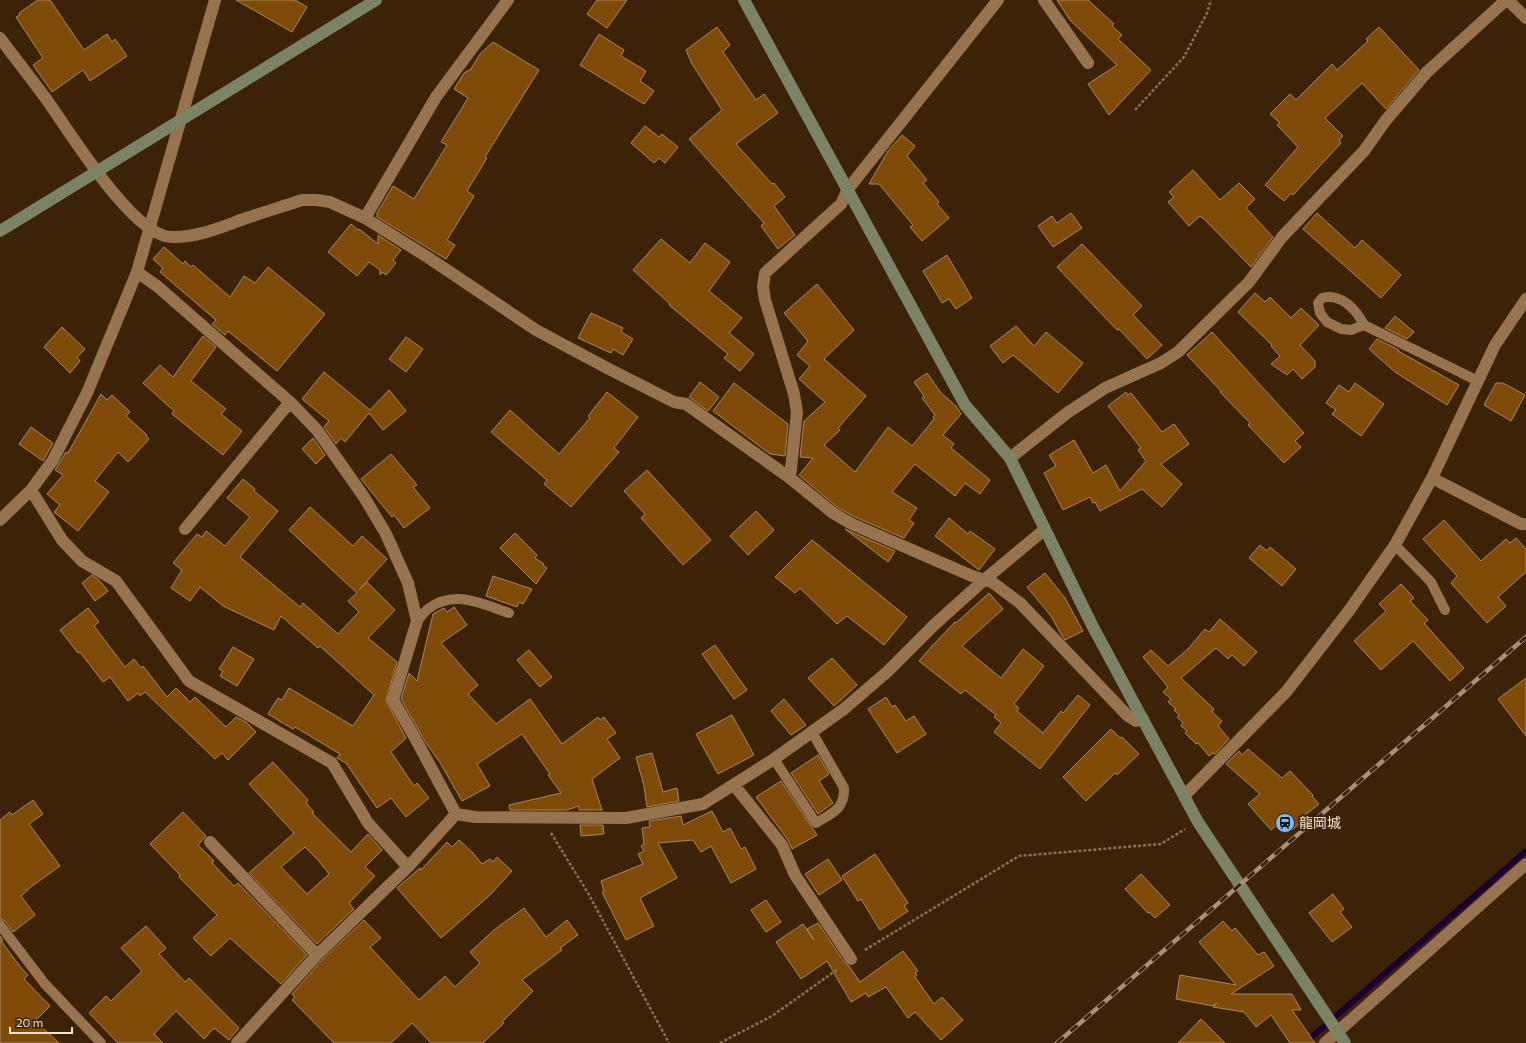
<svg xmlns="http://www.w3.org/2000/svg" width="1526" height="1043" font-family="Commissioner,'Noto Sans JP',sans-serif">
<rect width="100%" height="100%" fill="#3c2307"/>
<g fill="none" stroke-linecap="round" stroke-linejoin="round">
<path stroke="#1a0030" stroke-width="6" d="M1305 1043 1526 851"/>
</g>
<path fill="#7e4c08" stroke="#ab8661" fill-rule="evenodd" d="M38 0H50L84 50 107 34 112 42 115 39 127 56 90 81 83 70 52 92 33 65 43 58 16 17 20 15 19 13Z
M236 0H295L307 7 292 32Z
M597 0H627L607 28 587 14Z
M1057 0H1088L1114 24 1112 26 1122 35 1118 39 1151 70 1109 115 1088 84 1117 65 1070 20Z
M717 27 730 45 723 52 756 100 764 94 778 113 736 144 772 184 774 183 785 197 774 206 795 235 778 249 761 226 764 223 689 139 722 110 692 64 686 50Z
M1379 27 1419 70 1386 109 1362 83 1325 118 1343 136 1339 140 1341 143 1293 195 1291 193 1284 201 1265 185 1298 147 1277 125 1280 123 1270 114 1290 94 1296 100 1332 64 1337 70 1368 41 1366 39Z
M599 34 624 50 621 56 646 71 640 81 654 91 644 104 580 65Z
M493 42 539 70 485 157 487 158 467 191 474 196 447 240 455 245 446 259 377 217V213L393 186 414 199 447 145 441 142 468 98 454 89 464 73 471 69 480 54Z
M645 126 659 137 662 134 678 147 665 163 659 158 654 163 631 143Z
M902 135 915 146 907 156 927 180 923 183 939 202 937 204 949 218 922 241 910 227 913 225 879 184H869L888 151Z
M1193 170 1220 200 1239 183 1255 199 1246 208 1273 237 1251 267 1203 218H1202L1200 216 1189 226 1168 202 1174 197 1169 192Z
M1071 213 1082 228 1053 247 1038 226 1052 216 1057 223Z
M1317 213 1355 248 1362 240 1401 275 1381 298 1303 229Z
M351 224 358 230 359 229 378 244V235L401 250 393 260 396 263 386 275 382 272 380 275V270L369 262 357 276 328 252Z
M661 239 690 263 705 243 730 262 709 291 742 318 729 333 754 354 740 371 724 358 728 354 669 305 670 304 633 270Z
M1082 244 1142 306 1133 315 1162 345 1147 359 1119 329 1117 330 1057 267Z
M164 247 183 264 185 261 191 267 193 265 230 297 244 276 255 283 268 267 325 314 277 371 228 331 225 335 212 324 216 320 160 272 163 268 153 259Z
M947 255 972 298 956 309 949 299 942 303 923 271Z
M817 284 854 330 824 359 866 396 838 428 840 430 824 445 855 472 888 427 912 446 934 419 933 417 935 415 922 398 924 396 914 382 927 373 941 393 956 406 961 414 943 435 954 444 951 448 990 480 980 494 965 483 955 496 915 464 892 492 917 508 909 520 914 523 904 538 855 517 837 507 799 475 813 458 800 457 804 421 825 402 799 379 810 366 797 355 808 341 784 313Z
M1255 293 1265 302 1270 297 1291 318 1301 308 1319 325 1300 345 1315 361V367L1302 379 1293 369 1287 375 1271 364 1280 356 1271 346 1272 345 1238 312Z
M591 313 623 328 621 332 633 339 623 355 613 349 611 353 578 338Z
M1395 316 1414 332 1407 339 1385 328Z
M1016 326 1034 346 1046 332 1083 363 1058 393 1013 355 1003 363 990 346Z
M62 327 85 349 77 357 80 361 70 373 44 347Z
M1212 332 1304 433 1295 441 1301 447 1284 463 1248 425 1250 423 1220 392 1221 391 1187 355Z
M203 336 216 347 191 381 226 409 221 414 242 431 223 455 172 414 174 411 143 383 160 365 173 377Z
M406 337 423 349 406 372 389 359Z
M1377 339 1399 350 1398 351 1459 385 1447 405 1395 372 1369 349Z
M324 372 370 410 389 390 406 411 383 430 369 413 345 442 341 438 336 444 324 427 329 421 302 399Z
M700 382 719 397 708 411 689 397Z
M734 383 788 424 785 456 770 454 713 411Z
M1355 383 1384 404 1361 436 1332 414 1336 410 1326 403 1339 385 1349 392Z
M1496 383H1503L1525 395 1511 421 1484 405Z
M607 392 638 417 614 448 619 452 571 507 544 484 547 480 491 432 510 410 559 454 590 418 588 416Z
M1126 392 1128 395 1131 393 1162 432 1174 424 1189 444 1161 464 1182 484 1162 507 1142 489 1100 511 1095 502 1093 503 1090 497 1063 510 1044 473 1056 466 1049 455 1074 440 1093 473 1106 465 1120 491 1146 461 1138 450 1141 448 1108 406Z
M101 394 107 400 112 395 130 412 126 416 147 435 146 436 149 439 128 462 118 452 95 481 109 492 78 531 54 512 60 505 47 494 63 475 55 470 66 452 68 453Z
M31 427 53 443 43 461 19 444Z
M313 438 325 455 316 464 302 449Z
M391 454 417 485 413 487 430 508 404 528 394 515 392 517 361 479Z
M647 470 711 540 683 565 641 518 645 514 624 491Z
M243 479 255 489 254 491 278 511 240 557 300 607 303 603 338 634 359 612 348 601 357 593 289 530 310 507 353 546 362 536 387 559 359 590 367 582 395 610 368 638 397 662 386 701 406 738 391 752 414 786 417 783 429 798 406 817 391 798 377 808 346 763 337 758 340 754 295 727 293 729 268 714 278 698 282 700 289 688 353 726 374 695 320 646 318 648 281 616 274 630 223 606 200 587 190 601 171 588 182 570 173 563 197 534 202 537 206 531 225 546 250 517 227 498Z
M756 511 774 530 748 555 730 536Z
M949 518 968 534 970 531 995 549 979 570 935 536Z
M1444 520 1481 561 1506 539 1510 543 1516 538 1526 549V572L1498 597 1506 606 1487 623 1451 583 1457 576 1423 539Z
M845 529 849 531 895 551 888 562Z
M515 533 537 555 535 558 544 564 543 565 547 568 536 584 500 548Z
M812 540 907 617 884 645 847 616 837 624 800 588 795 593 775 577Z
M1260 545 1267 551 1270 547 1296 569 1282 586 1249 558Z
M1045 573 1065 598 1083 631 1065 640 1062 636 1051 616 1027 587Z
M92 575 99 580 108 591 95 601 82 583Z
M493 576 532 589 523 604 519 602 517 607 486 596Z
M1401 584 1414 598 1410 601 1428 620 1424 623 1464 668 1450 681 1413 641 1381 670 1354 641 1386 611 1379 604Z
M989 593 1003 609 962 646 1001 678 1023 649 1044 666 1014 704 1019 708 1017 711 1043 733 1061 711 1063 713 1078 695 1090 705 1040 769 994 732 1001 723 994 717 996 715 965 690 961 694 919 661 933 645 955 622 956 623Z
M454 607 467 625 441 643 478 685 468 694 496 724 530 699 562 744 598 717 600 720 604 717 616 733 607 739 620 758 592 779 602 810H579V806L567 810H510L509 805 561 793 548 775 550 774 522 734 477 764 490 786 462 801 439 761 426 743 401 699 409 673 417 681 433 614 444 608 447 612Z
M88 608 99 622 94 626 125 667 134 659 141 668 143 666 167 697 176 688 190 702 195 697 226 727 236 717 246 722 256 732 228 760 222 753 215 759 145 692 140 696 138 693 128 701 110 677 103 682 80 652 78 653 60 630Z
M1220 619 1257 652 1244 666 1232 655 1228 659 1216 648 1181 678 1214 709 1212 712 1222 721 1218 726 1229 739 1215 754 1213 753 1209 756 1198 743 1196 744 1185 733 1187 731 1181 726 1183 723 1177 717 1179 715 1174 710 1176 709 1168 702 1171 699 1163 692 1168 687 1143 657 1151 650 1168 666 1188 649 1205 629 1209 632Z
M715 645 747 690 734 699 702 654Z
M233 647 254 659 237 686 220 676 223 671 219 669Z
M529 650 552 677 540 687 517 660Z
M832 658 857 685 834 706 808 678Z
M1526 678V736L1498 699Z
M886 697 892 707 895 705 906 721 914 716 926 734 897 753 868 709Z
M784 699 806 725 791 735 771 711Z
M732 715 754 755 718 774 696 734Z
M1111 729 1120 738 1122 737 1139 754 1117 775 1115 773 1086 801 1063 777Z
M1248 749 1282 778 1290 771 1313 795 1312 796 1319 804 1304 816 1306 818 1292 830 1283 820 1271 830 1248 804 1260 794 1226 764 1239 751 1242 755Z
M652 753 663 792 677 788 679 801 647 807 644 786 636 757Z
M818 755 829 774 819 781 833 803 818 814 791 773Z
M273 762 308 800 306 803 314 812 312 813 351 852 368 834 382 850 365 867 375 876 349 903 354 909 317 944 249 873 294 833 249 784ZM305 847 318 860 329 874 307 894 281 867Z
M781 781 817 835 792 849 788 840 756 797Z
M33 800 43 814 29 824 60 866 28 889V890L21 896 35 915 13 932 5 921 0 919V820L10 812 12 815Z
M712 811 723 832 730 828 741 849 745 847 756 869 731 883 711 846 701 852 693 840 658 843 677 878 640 898 654 926 626 940 602 892 604 891 601 881 643 864 638 854 644 851 641 846 644 844 642 828 650 827 649 821 681 816 683 825Z
M183 812 206 836 198 845 214 861 212 863 234 886 238 883 307 955 281 984 230 938 211 956 193 938 217 915 179 877 180 875 150 844Z
M580 825H603L604 834 581 836Z
M459 840 473 853 482 864 490 859 493 862 497 857 512 871 490 895 441 938 397 888 420 868 421 870 447 842 452 847Z
M875 854 908 903 904 906 908 911 880 930 861 899 858 901 842 876Z
M828 859 842 880 819 895 805 874Z
M1141 874 1170 905 1155 918 1149 912 1148 913 1125 889Z
M1333 894 1344 909 1340 912 1352 927 1332 942 1309 913Z
M766 900 781 922 766 932 751 910Z
M524 908 546 937 567 920 578 935 560 948 562 950 522 980 533 991 502 1022 504 1023 483 1043H431L412 1023 391 1043H334L292 1000 295 997 292 994 322 960 364 920 381 938 370 947 419 1000 445 976 455 987 480 963 470 952 494 930Z
M1223 921 1232 931 1235 928 1258 955 1264 952 1274 966 1231 994H1292L1301 1010H1292L1315 1043H1290L1271 1015 1256 1027 1244 1012 1213 1007 1217 1003 1213 1006 1176 999 1180 975 1236 985 1199 942Z
M818 923 845 963 849 966 860 982 903 951 918 971 915 973 917 975 915 977 934 1004 942 997 963 1020 941 1040 915 1012 908 1018 886 987 868 997 866 993 851 1002 827 961 801 979 776 942 803 924 814 940 807 929Z
M146 926 166 948 159 954 185 982 189 978 239 1028 229 1040 214 1028 204 1039 176 1011 154 1034 163 1043H118L89 1013 106 996 111 1001 142 971 121 948Z
M0 936 3 940 1 941 22 969 28 975 24 979 50 1006 35 1021 59 1043H0Z
M1201 1019 1225 1043H1178Z"/>
<g fill="none" stroke-linecap="round" stroke-linejoin="round">
<path stroke="#897159" stroke-width="2.5" stroke-dasharray="3 2" stroke-linecap="butt" d="M1135 110 1184 57 1207 13 1211 0
M551 833 588 893 669 1043
M865 950 1019 856 1161 844 1185 829
M720 1043 772 1016 838 969"/>
<path stroke="#97734f" stroke-width="10" d="M1364 325 1351 330 1341 329 1327 322 1320 313 1318 303 1322 298C1341 293 1356 309 1364 325L1478 381
M1395 545 1431 582 1445 610
M417 621C421 617 424 612 428 609 454 589 482 604 509 613
M774 759 816 823C832 813 845 809 844 788L812 732
M0 925 45 984 101 1043"/>
<path stroke="#97734f" stroke-width="12" d="M1044 0 1088 63
M1508 0 1526 18
M0 38C15 58 30 77 44 96 67 127 132 236 171 237 195 238 219 228 241 220 261 213 281 207 302 200H316L330 202 365 218 429 258 536 330 607 368 674 402 686 404 790 478 833 513 852 524 972 576 992 582 1020 603 1127 715 1136 721 1143 719
M365 218 436 97 508 0
M137 272 157 286 290 402 317 430 364 497 386 534 408 583 417 621 393 700 414 736 456 814
M1010 458 1067 413 1105 388 1161 363 1178 352 1249 282 1282 237 1364 151 1386 120 1427 72 1506 0
M790 478 797 412 794 394 765 300 763 287 765 273 841 204 848 189 998 0
M1432 478 1521 524H1526
M31 490 62 540 82 561 116 581 189 681 332 763 368 823 408 867
M0 520 31 490 53 460 87 393 137 272 215 0
M185 529 290 402
M734 785 782 845 795 875 851 959
M1184 796 1286 692 1348 612 1395 545 1432 478 1495 345 1526 299
M456 814 475 817 626 818 703 804 774 759 844 709 887 672 934 625 984 580 1044 530
M210 842 317 955
M237 1043 317 955 408 867 456 814
M1325 1043 1526 864"/>
<path stroke="#7b8266" stroke-width="12" d="M744 0 965 405 1010 458 1092 625 1198 822 1345 1043
M0 231 376 0"/>
<defs>
<path id="rail" d="M1057 1043 1526 637"/>
</defs>
<use href="#rail" stroke="#a8917a" stroke-width="4.5"/>
<use href="#rail" stroke="#3c2307" stroke-width="3" stroke-dasharray="9" stroke-linecap="butt"/>
</g>
<defs>
<symbol id="station-disc" viewBox="-11 -11 22 22"><circle r="9.5" fill="#7bbef8" stroke="#3c2307"/><path d="M-3-6H3Q5-6 5-4V2Q5 4 3 4L4.5 6H3L1.5 4h-3L-3 6H-4.5L-3 4Q-5 4-5 2V-4Q-5-6-3-6ZM-3.5-4v3h7v-3ZM-3.5 1v1.5H-2V1ZM2 1v1.5H3.5V1Z" fill="#111"/></symbol>
</defs>
<g fill-rule="evenodd">
<use href="#station-disc" x="1274" y="812" width="22" height="22"/>
</g>
<g text-anchor="middle" stroke-width="3.5" stroke-linejoin="round" paint-order="stroke">
<g font-size="14" fill="#f8e3d0" stroke="#3c2307" text-anchor="start">
<text x="1299" y="828">龍岡城</text>
</g>
</g>
<path d="M10 1027v6h62v-6" fill="none" stroke="#f8e3d0" stroke-width="2"/>
<text x="16" y="1027" font-size="12" fill="#f8e3d0" stroke="#3c2307" stroke-width="3" paint-order="stroke">20 m</text>
</svg>
